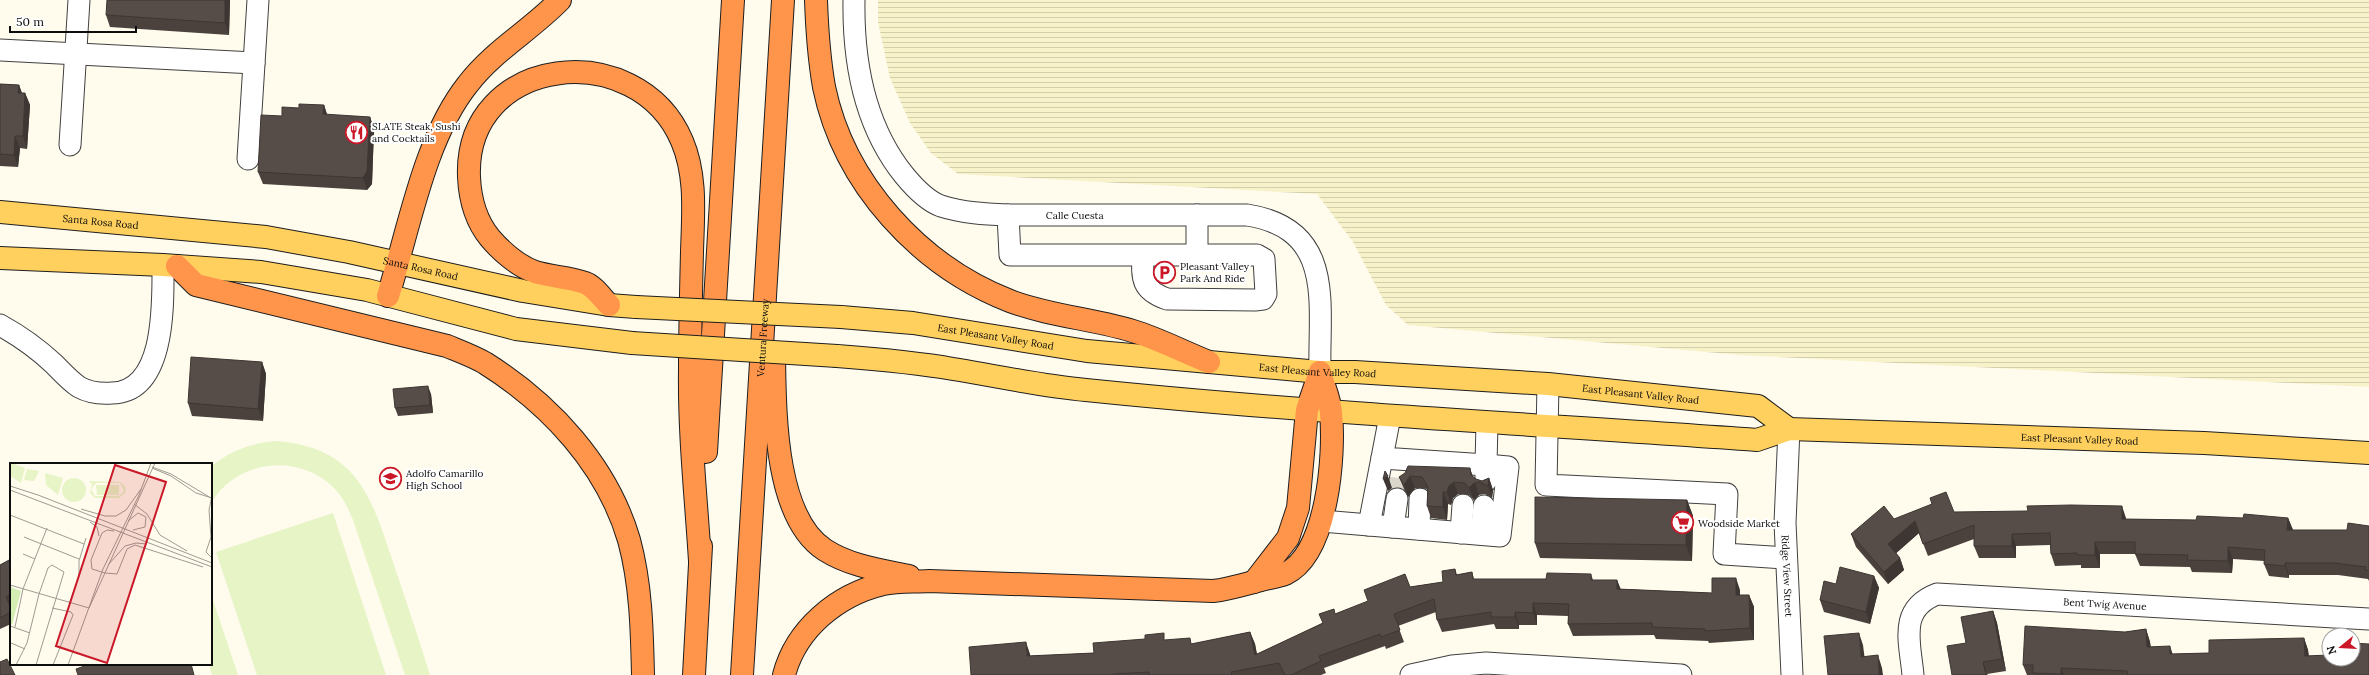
<svg xmlns="http://www.w3.org/2000/svg" width="2369" height="675" font-family="Lora,serif">
<defs>
<pattern id="farmland-rules" width="6" height="5" patternUnits="userSpaceOnUse"><rect width="6" height="5" fill="#f8f2ca"/><path d="M0 2.5h6" fill="none" stroke="#d3ceac"/></pattern>
</defs>
<rect width="100%" height="100%" fill="#fffbed"/>
<path fill="url(#farmland-rules)" d="M878 0H2369V387L1740 355 1408 325 1386 305 1353 242 1317 194 958 174 931 153 910 123 890 78 878 22Z"/>
<path fill="#e6f4c6" d="M277 441C360 448 372 500 395 568 407 604 419 639 430 675H405L353 520C348 508 343 497 334 488 299 453 237 459 211 503V467C230 450 252 443 277 441Z
M333 513 386 675H257L216 552Z
M211 594 238 675H212L209 664H211Z"/>
<g fill="none" stroke-linecap="round" stroke-linejoin="round">
<path stroke="#dbd7cb" stroke-width="21" stroke-dasharray="21 10" stroke-linecap="butt" d="M1397 499 1400 478"/>
<defs>
<g id="minor">
<path id="s1" d="M854 0C853 63 864 125 904 175 913 186 927 201 941 206 963 213 985 214 1008 215H1247C1337 229 1318 306 1320 372"/>
<path d="M0 50 254 63"/>
<path d="M70 145 79 0"/>
<path d="M248 159 258 0"/>
<path d="M1008 215 1010 255H1257L1264 259 1266 294 1263 299 1255 300 1167 299C1141 290 1142 278 1143 255"/>
<path d="M1197 254V215"/>
<path d="M0 325C20 336 38 349 54 364 62 372 70 381 79 387 90 393 100 394 112 393 166 392 163 303 163 265"/>
<path d="M1548 384 1546 485 1727 494 1724 554 1786 558"/>
<path d="M1390 416 1382 458 1486 465 1487 423"/>
<path id="s2" d="M1789 429 1785 523 1792 675"/>
<path d="M1322 521 1369 525 1382 458"/>
<path d="M1369 525 1500 536 1508 467 1486 465V481"/>
<path d="M1393 527 1397 499"/>
<path d="M1419 529 1420 499"/>
<path d="M1461 533 1463 505"/>
<path d="M1481 534 1484 506"/>
<path d="M1411 675 1452 666 1486 663 1681 675"/>
<path id="s3" d="M1913 675C1910 642 1898 609 1937 594L2369 619"/>
</g>
<g id="major">
<path id="s4" d="M0 212 266 237 349 252 523 291 609 305 636 307"/>
<path d="M0 258 163 265 261 272 367 290 516 329 632 343"/>
<path id="s5" d="M841 317 913 323 1087 351 1209 362 1320 372H1355L1548 384 1758 406 1789 429"/>
<path id="s6" d="M837 356C876 359 914 362 953 369 997 376 1041 386 1086 390 1309 413 1533 424 1757 440L1789 429 2204 443 2369 453"/>
</g>
<g id="highway">
<path d="M816 0C817 29 819 58 824 87 844 184 920 266 1010 301 1052 317 1098 319 1139 333 1163 341 1186 353 1209 362"/>
<path d="M177 266 196 285 447 346C459 351 473 356 485 363 550 404 607 465 629 540 641 584 642 630 643 675"/>
<path d="M388 296C409 229 424 139 468 84 493 51 531 30 560 0"/>
<path d="M609 305C602 298 594 286 585 283 569 277 551 277 535 272 518 266 501 251 490 238 476 221 470 199 469 177 464 55 637 35 682 141 697 176 693 215 692 252 691 291 690 330 690 369 689 433 696 497 700 561"/>
<path d="M774 356C775 410 774 517 825 550 850 566 880 570 909 576"/>
<path d="M706 452 733 0"/>
<path d="M1254 582 1288 538 1298 508 1307 410 1320 372"/>
<path d="M694 675 701 546"/>
<path id="s7" d="M742 675 783 0"/>
<path d="M784 675C796 629 837 595 883 584 898 581 914 582 929 581L1213 591C1230 589 1245 584 1261 580 1268 578 1278 577 1285 574 1328 554 1335 454 1331 413 1330 399 1323 385 1320 372"/>
</g>
</defs>
<use href="#minor" stroke="#404040" stroke-width="23"/>
<use href="#major" stroke="#1e1e1e" stroke-width="24"/>
<use href="#highway" stroke="#1e1e1e" stroke-width="24"/>
<use href="#minor" stroke="#fff" stroke-width="21"/>
<use href="#major" stroke="#ffd05d" stroke-width="22"/>
<use href="#highway" stroke="#ff954b" stroke-width="22"/>
<defs>
<path id="major-bridge" d="M636 307 841 317
M632 343 837 356"/>
</defs>
<use href="#major-bridge" stroke="#1e1e1e" stroke-width="24" stroke-linecap="butt"/>
<use href="#major-bridge" stroke="#ffd05d" stroke-width="22"/>
</g>
<path fill="#4b423e" d="M230 0 229 35 110 27 106 15Z
M0 84 19 85 22 93H25L30 105 27 149 20 148 18 167 0 166Z
M324 105 327 115 370 117 374 129 372 184 367 190 263 184 258 172 282 116 299 108Z
M262 362 266 374 263 421 192 416 188 403Z
M431 394 433 413 398 416 395 408Z
M1470 468 1472 476 1476 479 1482 481 1489 478 1493 490 1492 498 1485 494 1479 495 1474 500 1469 495 1458 494 1453 498 1451 505 1448 504 1447 520 1431 518 1427 506V489L1415 488 1408 497 1404 489 1399 477Z
M1687 500 1693 516 1692 561 1540 558 1535 543Z
M1954 512 2126 518V519L2196 520 2243 518H2288L2293 530H2347L2369 526V581L2368 579 2338 575H2289V578L2269 576 2264 564V561L2233 559 2232 573 2192 572 2190 567 2140 566 2135 554H2100V568H2081V565L2055 566 2051 554 2050 545 2016 546V558H1979L1974 546V539L1928 556 1919 533 1896 553 1900 558 1904 570 1888 584 1856 547 1851 534 1894 519Z
M11 559V624L0 629V565Z
M1455 569 1457 575 1472 572 1474 579H1546L1591 574 1593 580H1617L1620 589 1712 593 1740 590V595H1749L1754 607V640L1709 643 1708 641 1656 639 1654 635 1573 636 1568 624V616L1537 615V625H1519V629H1496L1494 624 1442 632 1437 620 1436 612 1398 626 1404 642 1386 649 1385 646 1324 668 1326 673 1321 675H971L1030 654V656L1094 653 1166 640 1193 644 1250 632 1255 644 1257 654 1323 623 1335 614 1410 587 1443 582Z
M1874 576 1879 588 1870 624 1824 612 1820 600 1836 584Z
M1993 611 1997 623 2006 671 1987 674 1966 643Z
M2146 629 2150 642 2151 647 2173 654 2209 653 2304 638 2308 650 2309 656 2329 659 2369 675H2027L2023 665 2125 632Z"/>
<path fill="#3d3632" d="M225 0H230L229 35 225 23Z
M19 85 23 97 18 93Z
M25 93 30 105 27 149 23 136Z
M324 105 328 117 323 114Z
M370 117 374 129 372 184 367 190 363 178Z
M15 136 20 148 18 167 14 155Z
M262 362 266 374 263 421 258 409Z
M428 386 431 394 433 413 430 405Z
M1470 468 1479 495 1474 500 1469 488 1471 475Z
M1388 476 1392 488 1388 491 1383 479Z
M1410 476 1415 488 1408 497 1404 485Z
M1489 478 1493 490 1492 498 1488 486Z
M1454 482 1458 494 1453 498 1451 505 1447 492 1449 486Z
M1443 492 1448 504 1447 520 1443 507Z
M1687 500 1693 516 1692 561 1686 545Z
M2122 506 2126 518V532L2122 519Z
M2288 518 2293 530H2287Z
M1915 521 1919 533 1893 556 1888 544Z
M2012 534 2016 546V558L2012 546Z
M2095 542 2100 554V568L2095 555Z
M2228 547 2233 559 2232 573 2228 561Z
M1900 558 1904 570 1888 584 1884 572Z
M2285 563 2289 575V578L2285 566Z
M1874 576 1879 588 1870 624 1866 612Z
M1736 578 1740 590V607L1736 595Z
M1617 580 1622 592 1617 589Z
M1749 595 1754 607V640L1750 628Z
M1533 603 1537 615V625L1533 613Z
M1993 611 1997 623 2006 671 2002 659Z
M1515 612 1519 625V629L1515 617Z
M2146 629 2150 642 2151 659 2147 647Z
M1250 632 1255 644 1259 667 1255 655Z
M1859 633 1863 645 1866 669 1861 657Z
M2304 638 2308 650 2309 668 2305 656Z
M1026 642 1030 654 1031 669 1027 656Z
M2170 646 2174 658 2170 654Z
M1878 655 1882 668 1883 675H1879Z
M1983 662 1987 674 1988 675H1986Z
M2061 668 2064 675H2061Z"/>
<path fill="#574d48" stroke="#3d3632" d="M107 0H225V23L106 15Z
M0 84 19 85 18 93H25L23 136H15L14 155 0 154Z
M299 104 324 105 323 114 370 117 367 171 363 178 258 172 261 115 282 116V107L299 108Z
M191 357 262 362 258 409 188 403Z
M428 386 430 405 395 408 393 389Z
M1408 466 1470 468 1471 475 1476 479 1482 481 1489 478 1488 486 1480 482 1474 483 1469 488 1465 483 1454 482 1449 486 1447 492H1443V507L1427 506 1428 487 1422 477 1410 476 1404 485 1399 477 1405 473Z
M1385 471 1388 476 1383 479Z
M1946 492 1954 512 2028 511 2027 506 2071 505 2122 506V519L2196 520 2197 516 2243 518 2244 514 2288 518 2287 530H2347L2348 523 2369 526V570H2365L2366 567 2334 563H2285V566L2264 564 2265 550 2228 547V561L2187 560 2188 555 2135 554V542H2095V555H2077V553L2051 554 2050 533 2012 534V546H1974V525L1923 544 1915 521 1888 544 1900 558 1884 572 1851 534 1884 506 1894 519 1932 504 1930 498Z
M1535 497 1687 500 1686 545 1535 543Z
M11 559V595L6 597 11 607V612L0 618V565Z
M1840 567 1874 576 1866 612 1820 600 1824 581 1836 584Z
M1455 569 1456 575 1472 572 1473 579H1546L1547 573 1591 574V580H1617V589L1712 593V578H1736V595H1749L1750 628 1705 631V629L1652 627V623L1568 624 1569 604 1533 603V613L1515 612V617H1491V612L1437 620 1434 599 1394 614 1400 630 1381 637 1380 634 1319 656 1321 661 1291 675H1285L1279 663 1231 672 1232 675H1149V672L1113 674V675H971L969 647 1026 642 1027 656 1094 653 1093 643 1145 639V635L1164 633V640L1190 638 1191 644 1250 632 1255 655 1323 623 1319 614 1334 609 1335 614 1368 601 1364 590 1405 574 1410 587 1443 582 1442 571Z
M1993 611 2002 659 1983 662 1986 675H1952L1947 646 1966 643 1961 617Z
M2025 626 2125 632 2146 629 2147 647 2170 646V654L2209 653V640L2304 638 2305 656 2329 655V659H2353V643L2369 644V675H2128L2127 671 2061 668V674L2033 673V665H2023Z
M1859 633 1861 657 1878 655 1879 675H1828L1824 636Z
M7 659 15 675H0V662Z
M90 664H191L194 675H78L76 669Z"/>
<defs>
<symbol id="restaurant-ring" viewBox="-11 -11 22 22"><circle r="9.5" fill="#fff" stroke="#ca1829" stroke-width="1.5"/><path d="M-5-6h1v4h1v-4h1v4h1v-4h1v5L-1.5 .5V6h-2V.5L-5-1ZM5-6V6H3V1.5H1.5Q1.5-4 5-6Z" fill="#ca1829"/></symbol>
<symbol id="parking-ring" viewBox="-11 -11 22 22"><circle r="9.5" fill="#fff" stroke="#ca1829" stroke-width="1.5"/><path d="M-3.5-5.5H1a3.5 3.5 0 0 1 0 7H-1V5.5H-3.5ZM-1-3.4V-.6H.8a1.4 1.4 0 0 0 0-2.8Z" fill="#ca1829"/></symbol>
<symbol id="school-ring" viewBox="-11 -11 22 22"><circle r="9.5" fill="#fff" stroke="#ca1829" stroke-width="1.5"/><path d="M0-5L7-2L0 1L-7-2ZM-4 1L0 2.5L4 1V4Q0 6-4 4Z" fill="#ca1829"/></symbol>
<symbol id="supermarket-ring" viewBox="-11 -11 22 22"><circle r="9.5" fill="#fff" stroke="#ca1829" stroke-width="1.5"/><path d="M-6-5.5h2.5l.6 2H6L4.5 2H-2.5L-4.4-4H-6ZM-1.5 3.2a1.3 1.3 0 1 0 .1 0ZM3 3.2a1.3 1.3 0 1 0 .1 0Z" fill="#ca1829"/></symbol>
</defs>
<g fill-rule="evenodd">
<use href="#restaurant-ring" x="344" y="120" width="25" height="25"/>
<use href="#parking-ring" x="1152" y="260" width="25" height="25"/>
<use href="#school-ring" x="378" y="466" width="25" height="25"/>
<use href="#supermarket-ring" x="1670" y="510" width="25" height="25"/>
</g>
<g text-anchor="middle" stroke-width="4" stroke-linejoin="round" paint-order="stroke">
<g font-size="10" fill="#0d0d0d" stroke="#fff" text-anchor="start">
<text x="372" y="130">SLATE Steak, Sushi<tspan x="372" dy="12">and Cocktails</tspan></text>
<text x="1180" y="270">Pleasant Valley<tspan x="1180" dy="12">Park And Ride</tspan></text>
<text x="406" y="477">Adolfo Camarillo<tspan x="406" dy="12">High School</tspan></text>
<text x="1698" y="527">Woodside Market</text>
</g>
<g font-size="10" fill="#0d0d0d" stroke="#fff">
<text dy="4" stroke="none"><textPath href="#s1" startOffset="369">Calle Cuesta</textPath></text>
<text dy="4" stroke="none"><textPath href="#s4" startOffset="101">Santa Rosa Road</textPath></text>
<text dy="4" stroke="none"><textPath href="#s4" startOffset="425">Santa Rosa Road</textPath></text>
<text dy="4" stroke="none"><textPath href="#s5" startOffset="156">East Pleasant Valley Road</textPath></text>
<text dy="4" stroke="none"><textPath href="#s7" startOffset="338">Ventura Freeway</textPath></text>
<text dy="4" stroke="none"><textPath href="#s5" startOffset="480">East Pleasant Valley Road</textPath></text>
<text dy="4" stroke="none"><textPath href="#s5" startOffset="804">East Pleasant Valley Road</textPath></text>
<text dy="4" stroke="none"><textPath href="#s6" startOffset="1249">East Pleasant Valley Road</textPath></text>
<text dy="4" stroke="none"><textPath href="#s2" startOffset="147">Ridge View Street</textPath></text>
<text dy="4" stroke="none"><textPath href="#s3" startOffset="262">Bent Twig Avenue</textPath></text>
</g>
</g>
<g transform="translate(10 463)">
<rect width="202" height="202" fill="#fffbed"/>
<path d="M0 124 11 128 2 162 0 161Z" fill="#d4edb3"/>
<path d="M1 0 15 5 11 20 0 13ZM17 6 29 8 24 18 14 17ZM35 10 53 15 48 32 36 22ZM52 27a12 12 0 1 1 24 0a12 12 0 1 1-24 0ZM79 18 110 19 115 23 116 29 109 35H85L80 30 82 21ZM86 20H110L114 28 109 33H85L81 26ZM86 22H109V32H87Z" fill="#e6f4c6" fill-rule="evenodd"/>
<path fill="none" stroke="#9e9c93" stroke-width="1" d="M142 4 161 11 201 35M142 5 161 13 186 30 202 35M0 23 28 32 202 100M0 27 202 104M202 33 199 47 201 74 196 89 202 95M124 41 137 51 150 72 177 88M71 46 95 53H106L116 47 131 26M0 52 74 81M118 58 128 50 136 54 135 64 123 67M80 59 87 64 89 73M14 74 69 96M13 91 25 96M98 102 115 83 126 80 137 81M95 110 107 111 117 86 125 82 193 104M95 110 82 106 81 97 92 70 97 67 104 68M0 122 79 145M60 139 69 113V98L76 75M42 145 61 149 63 152 43 202M79 145 145 0M0 163 20 170M5 164 13 126 37 65M1 180 15 186M6 202 17 180 29 131 38 105 42 102 54 109 26 202M58 202 93 106 129 32 141 0"/>
<path fill="#ca1829" fill-opacity="0.15" stroke="#ca1829" stroke-width="2" d="M105 2 156 19 97 200 46 183Z"/>
<rect width="202" height="202" fill="none" stroke="#0d0d0d" stroke-width="2"/>
</g>
<g transform="translate(2341 647) rotate(252)"><circle r="19" fill="#ffffff" stroke="#9e9e9e"/>
<path d="M0-3L7 15L0 10L-7 15Z" fill="#ca1829"/>
<text y="-6" font-size="11" font-weight="bold" text-anchor="middle" fill="#0d0d0d">N</text>
</g>
<path d="M10 26v6h126v-6" fill="none" stroke="#0d0d0d" stroke-width="2"/>
<text x="16" y="26" font-size="12" fill="#0d0d0d" stroke="#ffffff" stroke-width="3" paint-order="stroke">50 m</text>
</svg>
